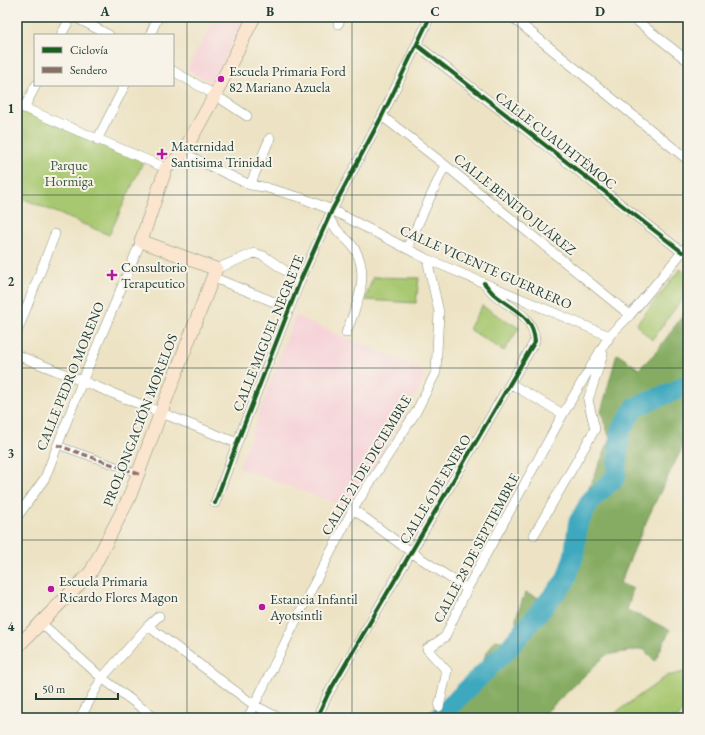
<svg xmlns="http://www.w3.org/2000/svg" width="705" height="735" font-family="'EB Garamond',serif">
<rect width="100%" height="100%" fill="#f7f3e8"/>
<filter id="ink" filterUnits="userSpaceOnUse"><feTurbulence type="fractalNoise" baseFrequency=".025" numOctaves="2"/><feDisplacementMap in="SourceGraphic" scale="8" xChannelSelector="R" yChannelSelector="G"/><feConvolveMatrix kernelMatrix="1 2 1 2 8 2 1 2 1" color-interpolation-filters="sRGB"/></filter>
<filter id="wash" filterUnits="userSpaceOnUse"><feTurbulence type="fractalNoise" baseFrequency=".012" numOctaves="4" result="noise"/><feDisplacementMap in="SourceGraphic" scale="16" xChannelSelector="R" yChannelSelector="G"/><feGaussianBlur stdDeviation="0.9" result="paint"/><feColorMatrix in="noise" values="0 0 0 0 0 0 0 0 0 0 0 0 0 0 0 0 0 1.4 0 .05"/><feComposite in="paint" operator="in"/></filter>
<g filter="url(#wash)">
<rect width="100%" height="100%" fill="#ede3c4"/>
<path fill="#f6cfd7" d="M215 17H245L212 83 187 70Z
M295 316 423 370 424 381 350 508 239 468Z"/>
<path fill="#a7c770" stroke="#638252" d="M17 108 144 160 109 235 17 196Z
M680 269 688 274V291L652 340 636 325Z
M373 277 419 278 416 303 365 300Z
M482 306 519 328 504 351 469 329Z
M688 671V696L679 718H608L667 676Z"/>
<path fill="#85ac62" stroke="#52744b" d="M688 308V446L684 445C660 490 639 536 620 583L633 589 627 610 670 630 655 661 643 649 606 655 540 718H450L471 698 485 656 495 640 506 642 517 632 516 618 525 593 551 602 562 578 575 521 610 439 601 412 617 354 639 369 657 351Z"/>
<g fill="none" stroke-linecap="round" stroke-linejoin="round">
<path stroke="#3ea8be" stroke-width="20" d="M438 718 509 648 566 580 574 555 578 523 591 500 616 477 620 431 635 407 675 391 688 383"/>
</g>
</g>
<g filter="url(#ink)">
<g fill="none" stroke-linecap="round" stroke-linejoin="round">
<defs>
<path id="pedestrian" d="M57 445 139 474"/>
<path id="minor" d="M75 17 109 35
M512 17 688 160
M632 17 688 61
M338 24 342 17
M61 35 71 17
M150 35 158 17
M417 45 682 252
M173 71 215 95 247 116
M17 105 166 168
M24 108 36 85
M382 116 445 165 630 315
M97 140 125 85
M183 153 250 185 264 187 302 198 332 210 427 259 609 336
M250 185 270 138
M329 218C331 222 334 226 337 230 343 237 351 242 356 251 370 278 356 307 346 333
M407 248 445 165
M216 269 254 253 264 256 300 281
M212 277 289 308
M17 332 55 234
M608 340 609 336 630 315 688 245
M17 355 237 443
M511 384 563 414
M215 503 237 443 300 281 332 210 382 116 430 17
M353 509 411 552 467 589
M17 517 45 478 82 382 141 241
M534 535 595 429 588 400 603 354
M41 623 102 678 155 718
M148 626 254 705 279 718
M439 707 447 671 427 649 445 637 467 589 563 414 609 336
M80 718 102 678 148 626 159 616
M248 718 312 588 353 509 416 412 436 372 439 312 427 259
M317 718 328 694 535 341C533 315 513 310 495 295 491 292 488 287 484 283"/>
<path id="secondary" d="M17 647 91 572 129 498 161 412 216 269 141 241 166 168 183 153 215 95 254 17"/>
</defs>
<use href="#pedestrian" stroke="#86907c" stroke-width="8"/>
<use href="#minor" stroke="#86907c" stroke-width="10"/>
<use href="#secondary" stroke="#86907c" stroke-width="14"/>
<use href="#pedestrian" stroke="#fff" stroke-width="7"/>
<use href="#minor" stroke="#fff" stroke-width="9"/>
<use href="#secondary" stroke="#fbe5cf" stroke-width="13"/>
<path stroke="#8d6e63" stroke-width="3" stroke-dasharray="6 3" stroke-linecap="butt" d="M57 445 139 474"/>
<defs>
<path id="cycleway" d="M417 45 682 252
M215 503 237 443 300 281 332 210 382 116 430 17
M317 718 328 694 535 341C533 315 513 310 495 295 491 292 488 287 484 283"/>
</defs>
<use href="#cycleway" stroke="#f7f3e8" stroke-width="6"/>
<use href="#cycleway" stroke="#1b5e20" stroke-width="4"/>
</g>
</g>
<path fill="none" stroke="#1f3d34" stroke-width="1" stroke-opacity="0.55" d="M187 17V718M352 17V718M518 17V718M17 195H688M17 368H688M17 540H688"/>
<g fill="#b5179e" stroke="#f7f3e8" stroke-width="1.5">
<circle cx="221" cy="79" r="4"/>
<path d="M160 148h4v4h4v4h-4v4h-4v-4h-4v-4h4z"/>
<path d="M110 269h4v4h4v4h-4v4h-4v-4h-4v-4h4z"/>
<circle cx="51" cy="589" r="4"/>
<circle cx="262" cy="607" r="4"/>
</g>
<g text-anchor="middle" stroke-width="4" stroke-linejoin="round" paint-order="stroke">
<g font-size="14" fill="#1f3d34" stroke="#f7f3e8" text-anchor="start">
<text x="229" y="76">Escuela Primaria Ford<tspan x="229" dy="16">82 Mariano Azuela</tspan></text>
<text x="171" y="151">Maternidad<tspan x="171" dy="16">Santisima Trinidad</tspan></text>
<text x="121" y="272">Consultorio<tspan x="121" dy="16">Terapeutico</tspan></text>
<text x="59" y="586">Escuela Primaria<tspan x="59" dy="16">Ricardo Flores Magon</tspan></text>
<text x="270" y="604">Estancia Infantil<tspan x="270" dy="16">Ayotsintli</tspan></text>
</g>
<g font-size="14" fill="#1f3d34" stroke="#f7f3e8">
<text transform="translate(556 140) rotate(38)" y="5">CALLE CUAUHTÉMOC</text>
<text transform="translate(515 204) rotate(39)" y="5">CALLE BENITO JUÁREZ</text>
<text transform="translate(486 267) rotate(24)" y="5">CALLE VICENTE GUERRERO</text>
<text transform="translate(268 333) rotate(-68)" y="5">CALLE MIGUEL NEGRETE</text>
<text transform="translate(70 376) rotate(-68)" y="5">CALLE PEDRO MORENO</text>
<text transform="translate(140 420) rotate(-69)" y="5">PROLONGACIÓN MORELOS</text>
<text transform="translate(366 465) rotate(-59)" y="5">CALLE 21 DE DICIEMBRE</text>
<text transform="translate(435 489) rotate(-59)" y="5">CALLE 6 DE ENERO</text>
<text transform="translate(476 548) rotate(-62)" y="5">CALLE 28 DE SEPTIEMBRE</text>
</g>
<g font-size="14" fill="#3a5940" stroke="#f7f3e8">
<text x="69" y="170">Parque<tspan x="69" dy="16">Hormiga</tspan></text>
</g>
</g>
<rect width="705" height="735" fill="none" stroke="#f7f3e8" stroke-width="44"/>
<rect x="34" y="34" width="140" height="52" fill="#f7f3e8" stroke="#a1aaa0"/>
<rect x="42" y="47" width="20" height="6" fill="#1b5e20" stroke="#a1aaa0"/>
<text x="70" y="54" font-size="12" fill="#1f3d34">Ciclovía</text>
<rect x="42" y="67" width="20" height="6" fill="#8d6e63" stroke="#a1aaa0"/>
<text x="70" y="74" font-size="12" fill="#1f3d34">Sendero</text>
<path d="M36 693v6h82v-6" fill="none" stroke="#1f3d34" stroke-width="2"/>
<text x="42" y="693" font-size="12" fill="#1f3d34" stroke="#f7f3e8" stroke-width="3" paint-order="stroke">50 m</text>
<rect x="22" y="22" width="661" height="691" fill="none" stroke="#1f3d34" stroke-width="1.5"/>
<g font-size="13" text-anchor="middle" font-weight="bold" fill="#1f3d34">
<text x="105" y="16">A</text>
<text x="270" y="16">B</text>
<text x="435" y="16">C</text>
<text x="600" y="16">D</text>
<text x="11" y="113">1</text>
<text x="11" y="286">2</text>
<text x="11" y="458">3</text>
<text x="11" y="631">4</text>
</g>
</svg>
